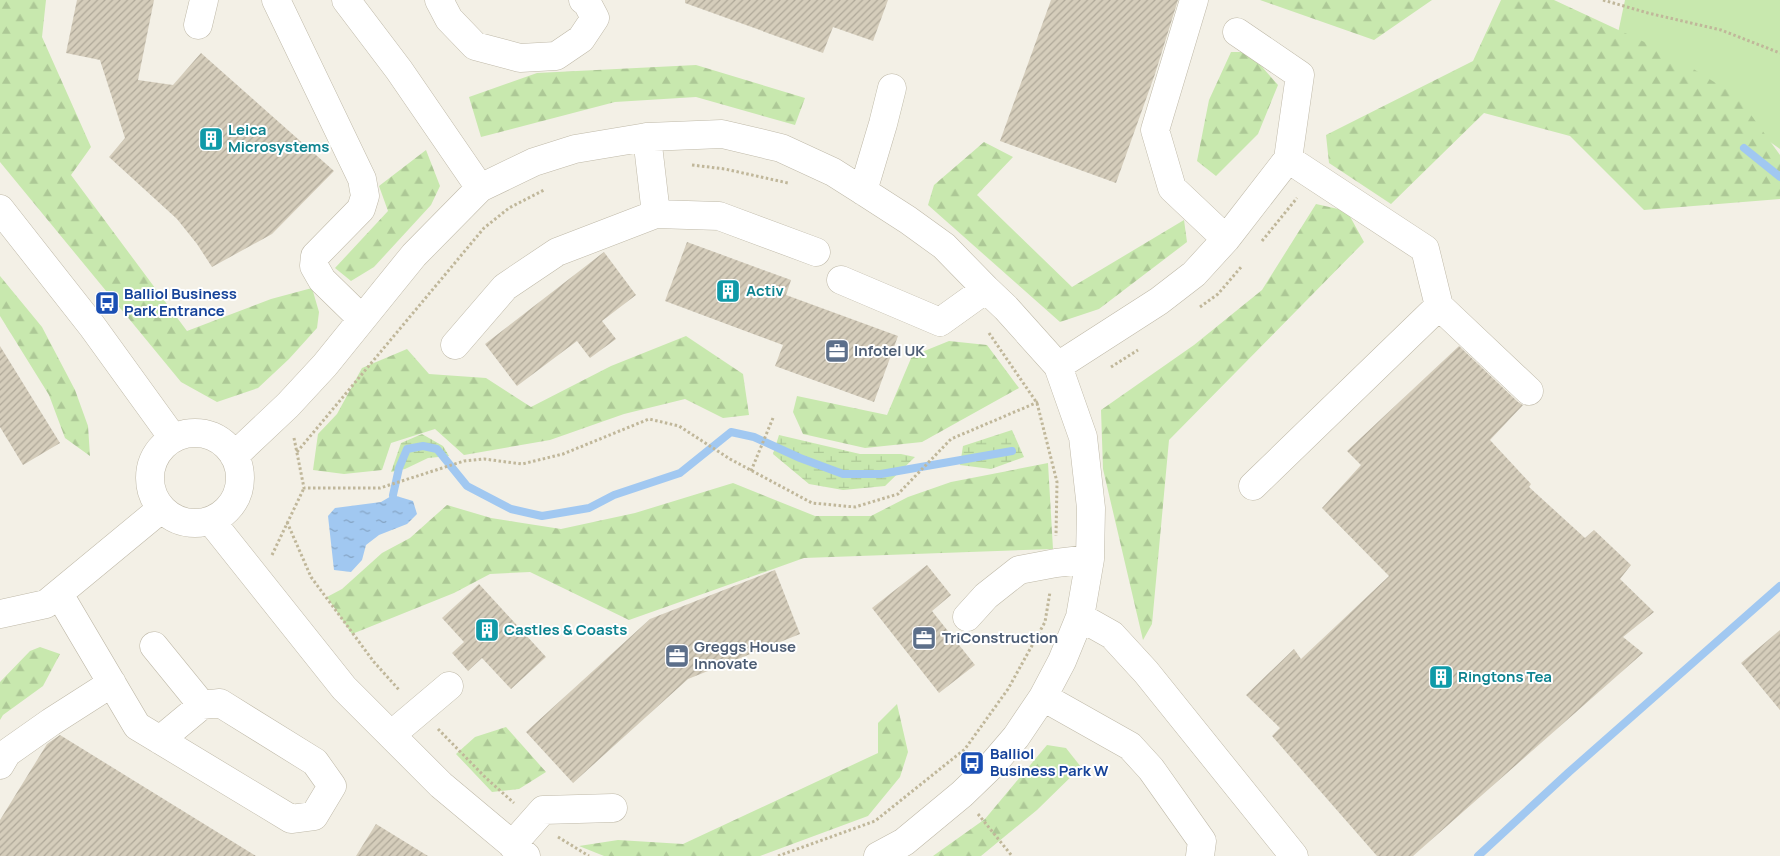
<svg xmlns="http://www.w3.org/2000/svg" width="1780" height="856" font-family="Manrope,sans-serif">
<defs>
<pattern id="forest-firs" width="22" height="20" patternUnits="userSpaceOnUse" patternTransform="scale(1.25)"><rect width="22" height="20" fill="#c8e8ae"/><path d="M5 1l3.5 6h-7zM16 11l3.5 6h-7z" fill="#adc896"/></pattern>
<pattern id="wetland-marsh" width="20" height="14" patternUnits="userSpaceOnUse" patternTransform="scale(1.25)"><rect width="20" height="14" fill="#c8e8ae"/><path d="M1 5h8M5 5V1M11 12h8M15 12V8" fill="none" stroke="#adc896"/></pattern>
<pattern id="water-ripples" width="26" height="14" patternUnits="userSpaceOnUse" patternTransform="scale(1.25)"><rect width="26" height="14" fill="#a1c8f1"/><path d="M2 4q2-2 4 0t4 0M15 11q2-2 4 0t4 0" fill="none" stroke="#85a4c4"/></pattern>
<pattern id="building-hatch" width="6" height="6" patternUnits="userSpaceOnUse" patternTransform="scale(1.25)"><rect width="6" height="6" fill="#d5cdbb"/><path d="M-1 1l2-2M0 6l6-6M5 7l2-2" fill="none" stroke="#afa899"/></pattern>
</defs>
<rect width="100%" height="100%" fill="#f3f0e6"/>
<path fill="#c8e8ae" d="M1625 0H1780V149L1618 33Z"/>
<path fill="url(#forest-firs)" d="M0 0H46L42 37 91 147 71 175 187 331 271 299 312 288 319 312 317 328 289 359 258 388 217 402 181 382 0 162Z
M1260 0H1432L1374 40Z
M1501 0H1554L1668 53 1738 97 1780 155V199L1644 210 1570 136 1484 113 1391 204 1329 163 1326 135 1473 61Z
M1231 52H1249L1278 85 1258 134 1216 176 1197 161 1209 100Z
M696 65 805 98 795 125 696 97 615 102 481 137 469 97 537 73Z
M984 142 1013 157 977 195 1072 287 1184 220 1187 242 1099 309 1060 322 928 205 934 185Z
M426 150 440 186 431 205 374 267 351 281 335 268 388 211 379 186Z
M1316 204 1347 211 1364 242 1169 440 1152 624 1143 640 1103 469 1101 410 1194 345 1262 290Z
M0 276 42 327 75 390 88 426 90 456 65 438 49 395 0 316Z
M686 336 743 374 749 415 723 418 685 399 624 414 550 440 464 455 435 429 391 443 382 470 344 474 313 470 318 434 337 414 362 368 407 349 429 374 486 378 531 407 611 366Z
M949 341 987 345 1019 388 922 442 865 448 803 434 793 412 797 396 887 415 912 356Z
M1048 463 1053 549 804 558 629 620 530 572 490 574 454 593 352 634 327 597 342 589 382 553 410 538 447 505 491 518 561 529 635 513 733 483 815 516H871L908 497 951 482Z
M40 647 60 654 43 686 3 715 0 720V682L30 651Z
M897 704 908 752 900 777 868 816 760 856H604L579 846 618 840 683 844 878 753V723Z
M506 727 546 772 519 789 492 792 456 754 475 737Z
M1047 745 1066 748 1081 767 1037 810 981 856H933L985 819Z"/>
<path fill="url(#wetland-marsh)" d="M1012 430 1024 457 991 469 960 465 963 446Z
M422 434 443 446 449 456 428 458 405 469 391 472 401 443Z
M779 435 860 454H901L915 457 885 486 843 490 809 484 773 454Z"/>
<path fill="url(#water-ripples)" d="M393 495 413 501 417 514 407 524 379 535 366 545 362 560 351 572 334 570 328 516 335 508 381 502Z"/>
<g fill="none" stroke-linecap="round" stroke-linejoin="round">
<path stroke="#a1c8f1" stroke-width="8" d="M1744 148 1780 177
M393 495 399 468 407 449 423 446 437 449 467 486 511 509 542 516 589 508 614 495 680 473 731 432 754 437 800 458 843 474H881L1012 451
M1478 856 1569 772 1780 586"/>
</g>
<path fill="url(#building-hatch)" d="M77 0H154L138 80 173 85 201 53 334 171 272 234 212 267 197 244 177 219 109 157 125 138 100 60 66 53Z
M685 0H888L873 41 833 27 823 53 685 3Z
M1051 0H1178L1155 74 1116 183 1000 141Z
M687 242 791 280 786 295 898 336 874 402 775 366 783 345 665 301Z
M604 252 636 295 602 321 616 339 590 358 577 341 517 386 485 344Z
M0 346 60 443 23 465 0 427Z
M1459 346 1518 402 1523 405 1490 440 1531 484 1529 487 1585 538 1594 530 1631 565 1620 579 1654 612 1623 637 1643 653 1413 856H1377L1272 736 1280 728 1246 695 1294 649 1301 659 1389 576 1322 508 1361 465 1347 451Z
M927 565 951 595 932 611 975 665 939 693 872 608Z
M775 570 800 634 688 679 573 783 526 732 650 619Z
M479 584 546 657 511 689 482 658 468 671 452 653 464 642 442 618Z
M1780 630V710L1741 663Z
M60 735 256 856H0V820L47 744Z
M376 824 428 856H356Z"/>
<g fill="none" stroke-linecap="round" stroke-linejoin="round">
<defs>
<path id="minor" d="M276 0 362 179 365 196 361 209 315 256 314 266 322 280 362 319
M346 0 399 70 480 188
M439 0 449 19 475 46 520 58 556 56 581 39 595 18 586 1 583 0
M1194 0 1155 130 1172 188 1226 239
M198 25 204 0
M863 191 883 124 892 88
M0 209 92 326 173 438
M656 214 719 216 816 252
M841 280 940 322 986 289
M1439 306 1529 391
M455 345 505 287 557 252 656 214 647 137
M1058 366 1159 301 1194 274 1226 239 1288 159 1300 75 1237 32
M150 478a45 45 0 1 1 90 0a45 45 0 1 1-90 0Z
M234 456 288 405 325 365 414 255 480 188 534 162 575 149 647 137 722 134 781 148 833 172 863 191 908 220 944 246 986 289 1006 308 1058 366 1083 437 1091 508 1090 559 1080 617 1062 661 1043 697 1016 737 992 765 962 794 904 842 878 856
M1253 486 1439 306 1425 249 1288 159
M211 521 344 688 441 785 526 856
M59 594 137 726 291 819 314 816 332 786 315 762 220 703 202 705 160 740
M0 614 46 604 161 509
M967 617 986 596 1019 570 1056 563 1090 559
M1080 617 1112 635 1146 672 1294 856
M154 646 202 705
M1043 697 1130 746 1151 769 1202 841 1200 856
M391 735 449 686
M0 765 7 753 51 722 112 683
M512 845 543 810 613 808"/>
</defs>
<use href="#minor" stroke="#bfb9a8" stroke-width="29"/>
<path stroke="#c0b79a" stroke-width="3" stroke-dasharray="2.5 2.5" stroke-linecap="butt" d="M1603 0 1648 13 1721 30 1780 53
M692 165 725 169 788 183
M1262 241 1297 198
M1200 307 1218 294 1242 266
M989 333 1037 403 1057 482 1056 536
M1111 367 1138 350
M294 438 304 488H380L464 461 484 459 522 464 563 454 649 419 679 426 730 459 812 503 855 507 898 494 951 439 1038 402
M297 452 484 228 509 208 544 190
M751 471 773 418
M287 522 311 577 374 662 400 691
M272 555 304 488
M438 729 486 778 514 803
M978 814 1012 856
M558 837 589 856
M778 856 875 821 965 749 1008 689 1045 622 1050 592"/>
<use href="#minor" stroke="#fff" stroke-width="28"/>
</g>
<defs>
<symbol id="building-square" viewBox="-11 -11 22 22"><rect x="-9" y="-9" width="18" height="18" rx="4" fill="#0f9aa8" stroke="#fff"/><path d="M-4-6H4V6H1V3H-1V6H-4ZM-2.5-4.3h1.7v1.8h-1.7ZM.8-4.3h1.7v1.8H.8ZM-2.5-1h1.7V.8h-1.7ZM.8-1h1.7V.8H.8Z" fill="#fff"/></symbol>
<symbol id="bus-square" viewBox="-11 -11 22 22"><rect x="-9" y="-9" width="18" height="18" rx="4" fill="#1a4fb4" stroke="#fff"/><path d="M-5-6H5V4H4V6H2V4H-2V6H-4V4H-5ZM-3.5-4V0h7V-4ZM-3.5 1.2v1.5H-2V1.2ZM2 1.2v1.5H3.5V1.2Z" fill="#fff"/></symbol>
<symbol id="office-square" viewBox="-11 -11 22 22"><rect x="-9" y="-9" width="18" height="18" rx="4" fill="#5c6f8a" stroke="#fff"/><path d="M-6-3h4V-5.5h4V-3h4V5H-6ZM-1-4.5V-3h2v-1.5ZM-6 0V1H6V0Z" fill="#fff"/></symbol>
</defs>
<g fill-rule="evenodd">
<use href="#building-square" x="197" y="125" width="28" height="28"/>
<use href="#building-square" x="714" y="277" width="28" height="28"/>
<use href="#bus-square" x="93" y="289" width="28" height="28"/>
<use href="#office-square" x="823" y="337" width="28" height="28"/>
<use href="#building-square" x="473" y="616" width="28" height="28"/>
<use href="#office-square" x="910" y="624" width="28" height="28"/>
<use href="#office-square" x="663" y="642" width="28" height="28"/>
<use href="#building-square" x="1427" y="663" width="28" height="28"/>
<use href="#bus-square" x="958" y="749" width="28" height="28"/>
</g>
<g text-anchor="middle" stroke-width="4" stroke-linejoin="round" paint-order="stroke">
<g font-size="15" font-weight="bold" fill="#0d838f" stroke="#fff" text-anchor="start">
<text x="228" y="135">Leica<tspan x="228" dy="17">Microsystems</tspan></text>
<text x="746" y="296">Activ</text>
<text x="504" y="635">Castles &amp; Coasts</text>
<text x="1458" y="682">Ringtons Tea</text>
</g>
<g font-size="15" font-weight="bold" fill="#164399" stroke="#fff" text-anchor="start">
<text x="124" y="299">Balliol Business<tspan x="124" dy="17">Park Entrance</tspan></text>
<text x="990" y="759">Balliol<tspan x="990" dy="17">Business Park W</tspan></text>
</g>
<g font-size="15" font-weight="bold" fill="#4e5e75" stroke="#fff" text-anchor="start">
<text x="854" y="356">Infotel UK</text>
<text x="942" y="643">TriConstruction</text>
<text x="694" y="652">Greggs House<tspan x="694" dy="17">Innovate</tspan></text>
</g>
</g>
</svg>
